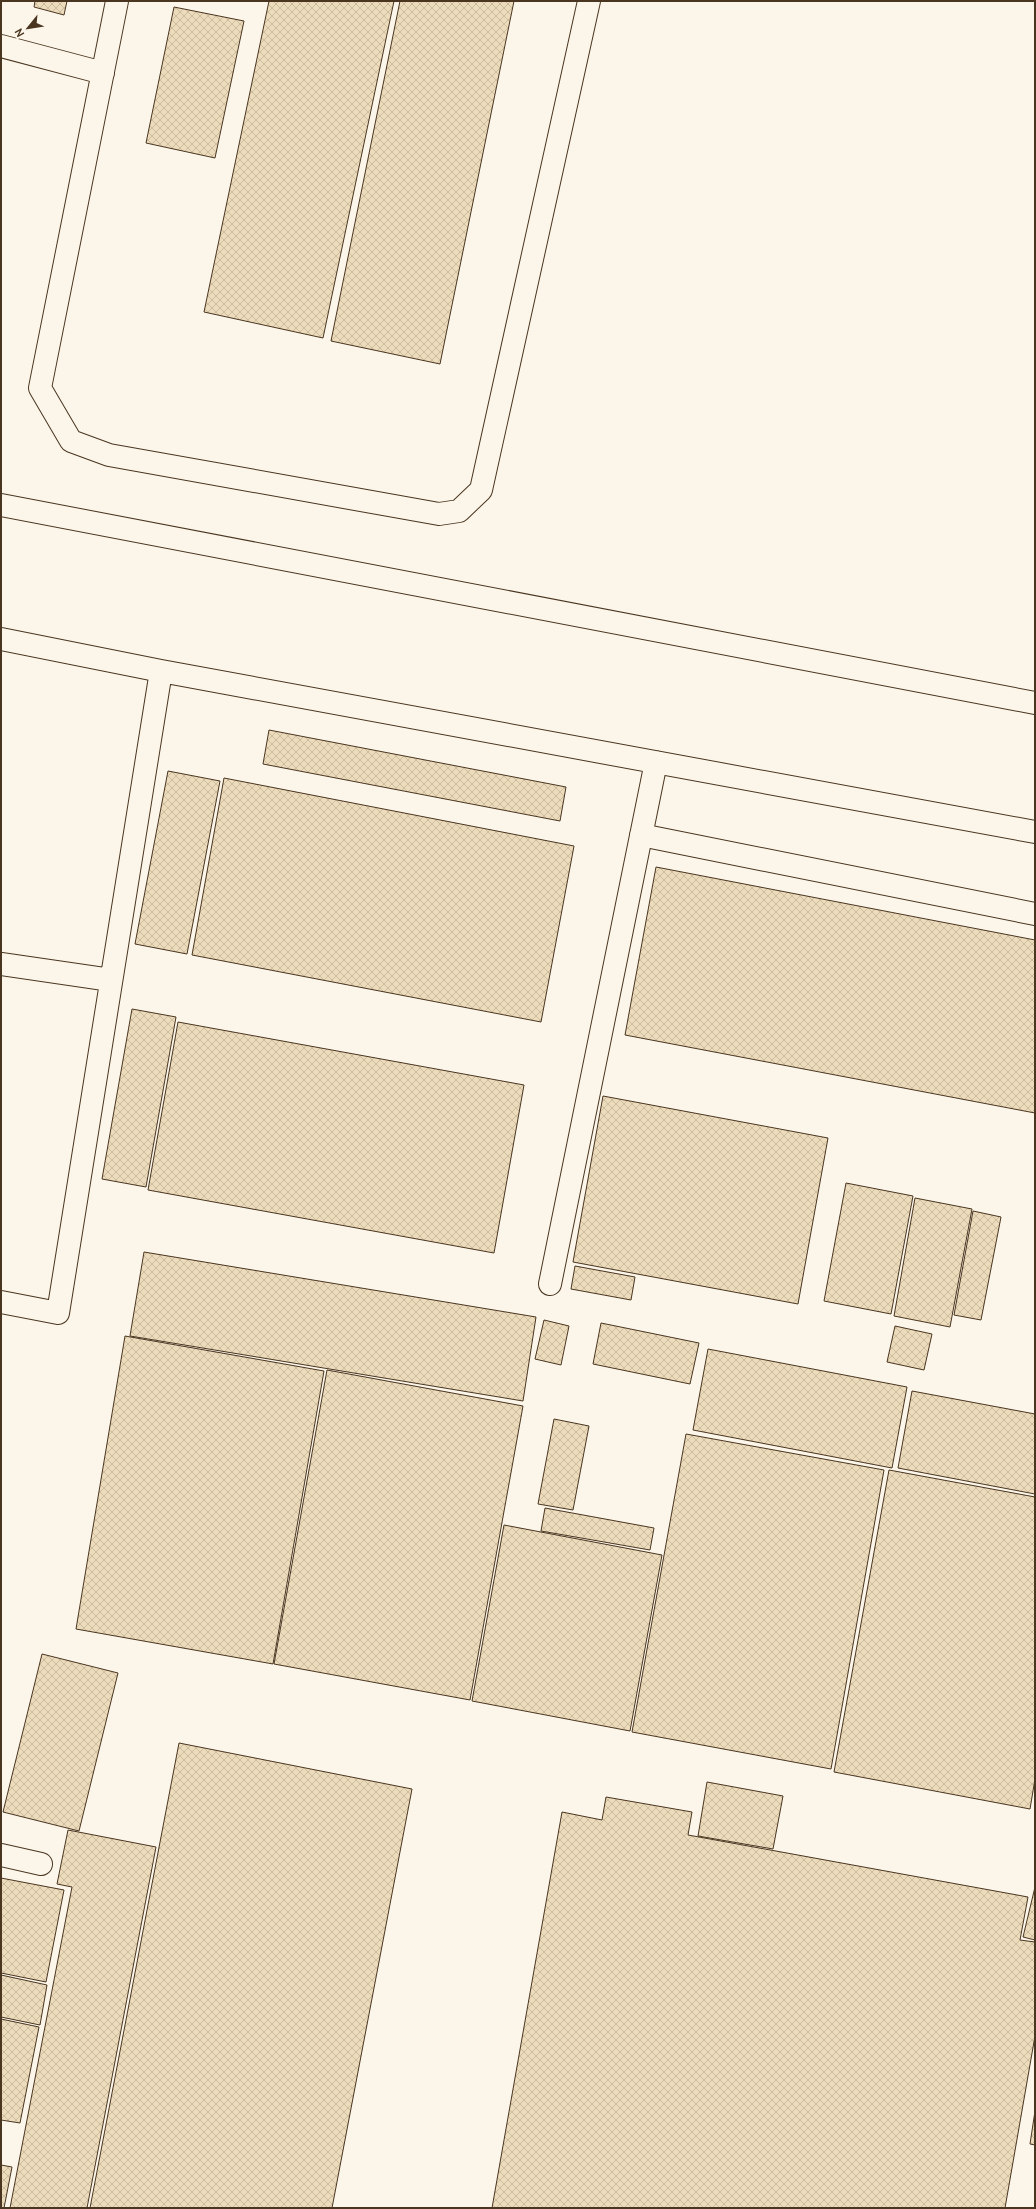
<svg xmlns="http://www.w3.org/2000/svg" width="1036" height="2209" font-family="Cabin,sans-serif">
<defs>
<pattern id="building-cross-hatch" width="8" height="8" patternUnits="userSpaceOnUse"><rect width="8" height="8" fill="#ecdcbc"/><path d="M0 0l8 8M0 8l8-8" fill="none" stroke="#ccbda1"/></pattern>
</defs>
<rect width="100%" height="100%" fill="#fbf6e9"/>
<path fill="url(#building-cross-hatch)" stroke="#4a3520" d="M35 1H67L64 15 34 7Z
M269 1H394L323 338 204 312Z
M400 1H514L440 364 331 341Z
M174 7 244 21 215 158 146 143Z
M269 730 566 787 560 821 263 764Z
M168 771 220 781 187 954 135 944Z
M224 778 574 846 541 1022 192 955Z
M656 867 1035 940V1113L625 1035Z
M132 1009 176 1017 146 1187 102 1179Z
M178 1022 524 1085 494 1253 148 1190Z
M603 1096 828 1138 798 1304 573 1262Z
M846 1183 913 1196 891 1314 824 1301Z
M915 1198 972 1209 950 1327 894 1316Z
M973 1211 1001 1217 981 1320 954 1315Z
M144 1252 536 1317 523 1401 130 1336Z
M575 1266 635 1277 631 1300 571 1289Z
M544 1320 569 1326 561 1365 535 1359Z
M601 1323 699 1343 690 1384 593 1364Z
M895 1326 932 1334 924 1370 887 1362Z
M125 1336 324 1371 273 1664 76 1629Z
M708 1349 907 1387 892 1468 693 1430Z
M327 1370 523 1406 470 1700 274 1664Z
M912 1391 1035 1414V1494L898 1468Z
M554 1419 589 1426 573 1510 538 1504Z
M686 1434 884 1470 831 1769 632 1732Z
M889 1470 1035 1497V1779L1030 1809 834 1772Z
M545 1508 654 1528 650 1550 541 1531Z
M504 1525 662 1555 630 1731 472 1701Z
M42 1654 118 1673 79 1831 3 1812Z
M179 1743 412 1789 332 2208H90Z
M707 1782 783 1796 773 1849 698 1836Z
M606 1797 692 1812 688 1835 1028 1897 1020 1940 1035 1942V2036L1005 2208H492L562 1812 602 1820Z
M68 1830 156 1847 87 2208H10L72 1887 57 1884Z
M1 1878 64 1890 46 1982 1 1973Z
M1035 1887V1940L1023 1937Z
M1 1975 47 1985 40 2025 1 2017Z
M1 2019 39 2027 20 2123 1 2120Z
M1035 2111V2145L1030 2144Z
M1 2165 12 2167 4 2208H1Z"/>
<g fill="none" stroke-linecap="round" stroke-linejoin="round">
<defs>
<path id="minor" d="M117 1 40 388 71 441 109 455 439 514 459 511 481 490 589 1
M1 46 103 73
M1 505 1035 703
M1 639 161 671 1035 832
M641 835 1035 914
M1 964 111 980
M550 1284 656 762
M1 1302 58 1313 161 671
M1 1855 41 1864"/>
</defs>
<use href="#minor" stroke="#4a3520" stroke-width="24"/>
<use href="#minor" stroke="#fbf6e9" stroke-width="22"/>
</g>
<rect width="1036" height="2209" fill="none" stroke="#4a3520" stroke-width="4"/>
<g transform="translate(28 28) rotate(240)" stroke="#fbf6e9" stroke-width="3" paint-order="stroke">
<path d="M0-3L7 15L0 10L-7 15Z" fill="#4a3520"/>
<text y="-6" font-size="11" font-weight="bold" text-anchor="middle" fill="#4a3520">N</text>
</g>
</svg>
